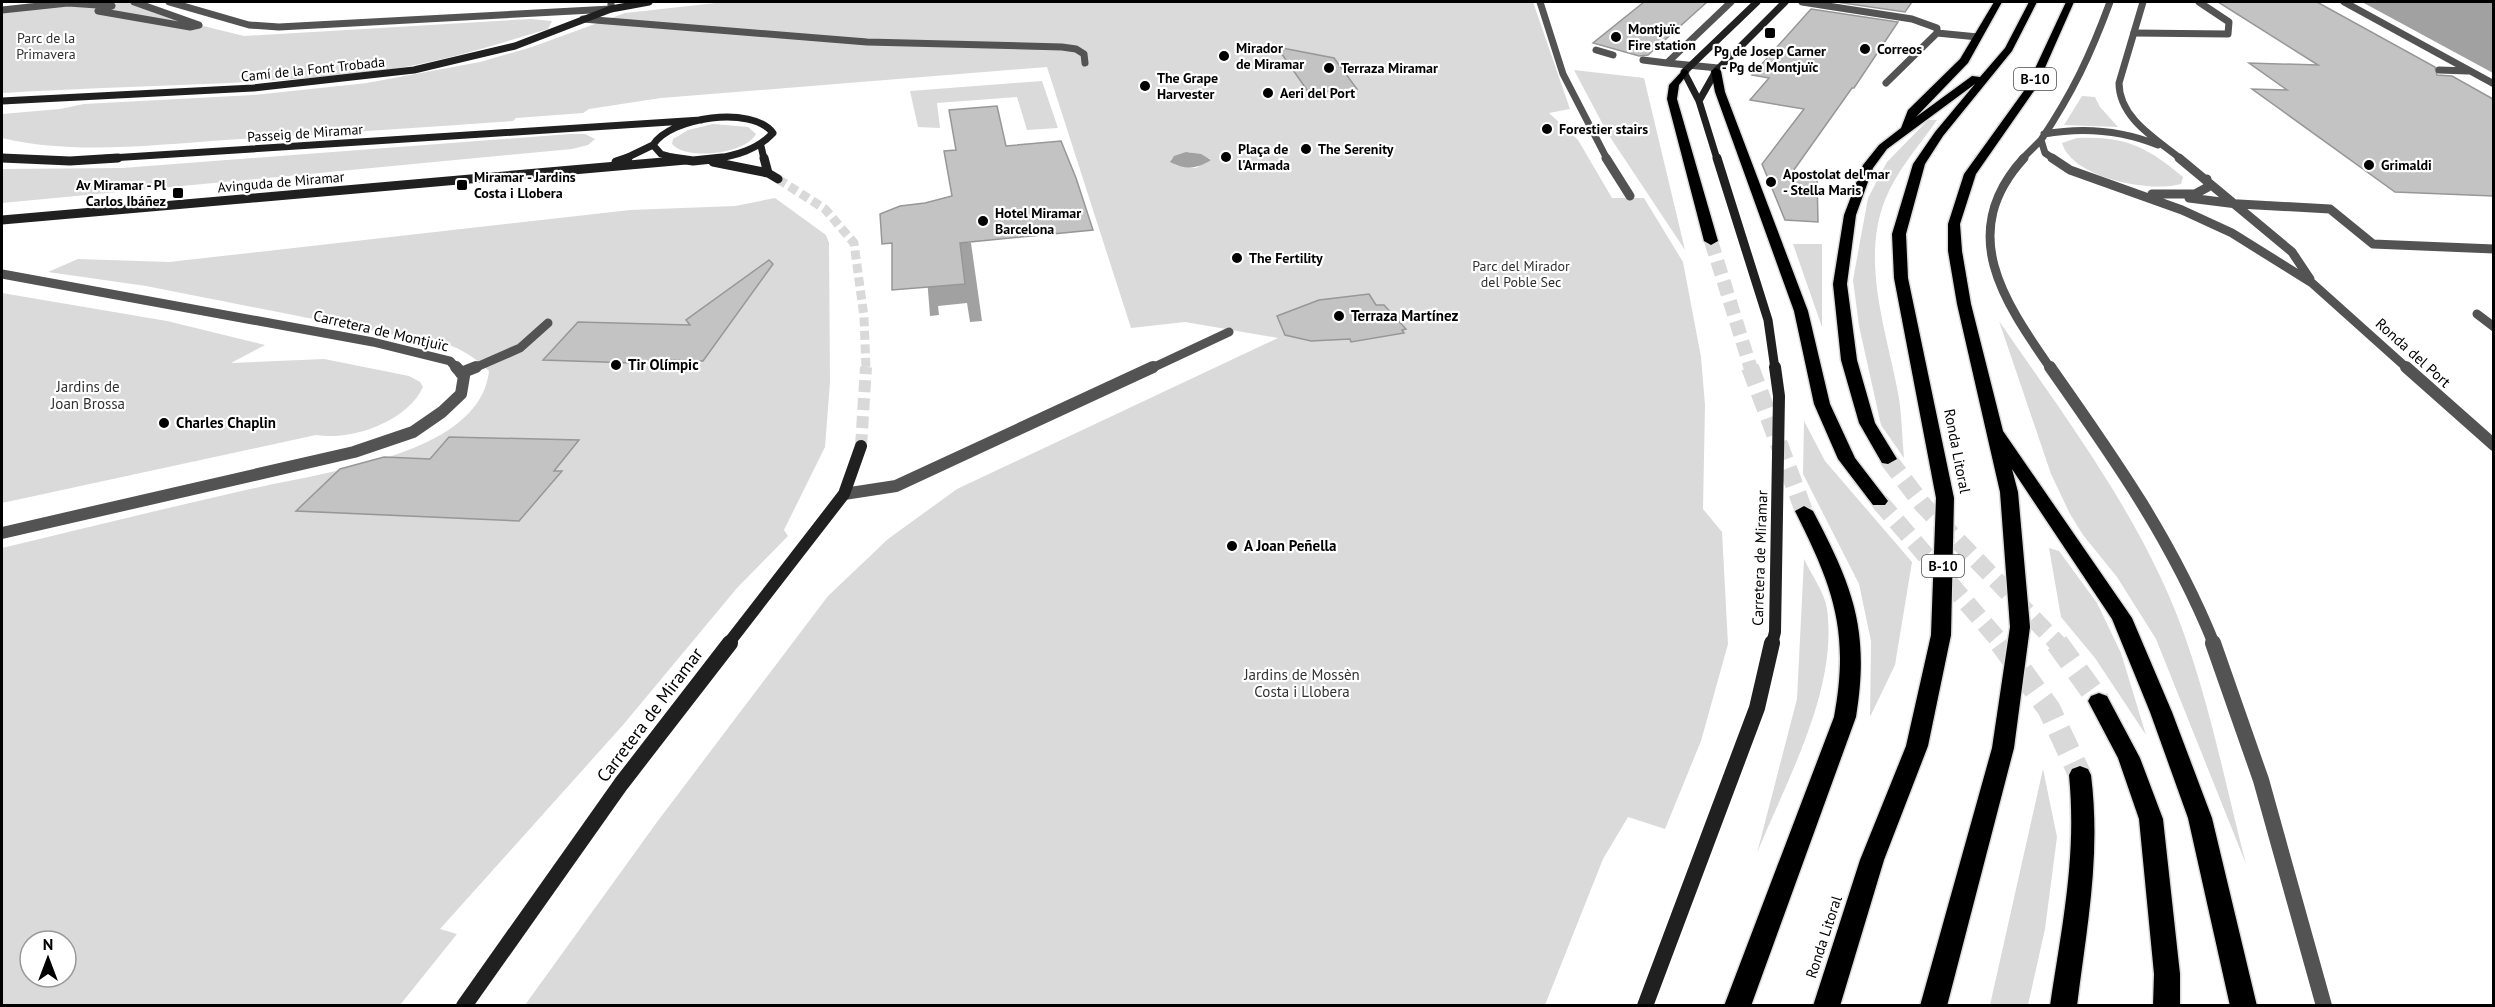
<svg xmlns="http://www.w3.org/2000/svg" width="2495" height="1007" font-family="'PT Sans',sans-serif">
<rect width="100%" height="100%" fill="#fff"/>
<path fill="#dadada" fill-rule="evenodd" d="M35 2H129L183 21 244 36 531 19 552 21 548 29C492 46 438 63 380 71 254 86 128 85 2 93V8Z
M725 2H1533L1570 109 1549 113 1578 140 1612 198H1644L1683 262 1701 357 1705 405 1703 509 1722 532 1728 644 1701 741 1665 829 1628 817 1603 859 1545 1005H525L657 822 828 596 888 539 957 489 1278 338 1185 322 1131 328 1047 67 661 98 589 109 583 113 516 118 513 121C417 128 321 134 225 140 153 145 73 155 2 138V114L60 109 84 104 253 95 367 83 480 62 532 47 625 13ZM1189 152 1211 159 1196 168 1175 165 1171 159Z
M1574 70 1644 78 1685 250 1608 134Z
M1042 81 1058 128 1027 130 1017 97 937 103 940 128 918 127 910 91Z
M2082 96 2095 97 2100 107 2118 127 2064 125Z
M1928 120H1937C1919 146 1897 170 1885 200 1860 263 1888 335 1899 398 1902 418 1902 438 1904 458L1881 425 1859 326 1853 280 1868 198 1887 162Z
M713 124 748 127 756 134C746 154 686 161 672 144L673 139 688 130Z
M570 134H585L595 139 588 145 572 149 2 203V169L122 168Z
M2077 138C2126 136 2147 147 2183 177L2181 184C2150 193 2072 178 2062 143Z
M775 198 826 235 829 243 830 382 825 447 784 530 788 536 737 588 623 725 440 929 457 934 400 1005H2V548C84 528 167 508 250 489 309 476 400 463 450 429 471 414 486 397 489 371 472 354 444 338 420 340L146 286 48 272 78 259 169 262 630 210 735 206ZM30 941H66V977H30Z
M1793 244H1822V327Z
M2 293 167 321 265 345 231 363 324 359 409 376 420 382 423 387C407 422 351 441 316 435L2 503Z
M1999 321C2056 404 2117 485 2160 576 2203 666 2221 768 2246 864L2156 639 2117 577 2083 535 2070 514 2051 474Z
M1804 421 1825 461 1912 562 1895 665 1870 717 1871 641 1859 584 1803 474Z
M2049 548 2059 551 2097 603 2121 653 2146 735 2095 658 2061 617Z
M1804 559C1811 574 1825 593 1827 609 1838 690 1787 779 1757 853L1797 699Z
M2043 769 2057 837 2045 929 2028 1005H1990Z"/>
<path fill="#a1a1a1" d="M2362 2H2493V73Z
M1186 152 1201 154 1211 160C1198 168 1187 171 1170 162L1174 156Z
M960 243H971L982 321 970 322 967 303 938 306 939 315 930 316 927 278Z"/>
<path fill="#c3c3c3" stroke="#979797" stroke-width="1.5" d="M1644 2H1707L1648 55 1639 56 1593 43Z
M1836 2H1912L1905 12Z
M2218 2H2317L2435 67 2437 75 2452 76 2493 99V196L2395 192 2252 89 2287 90 2249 63 2318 65Z
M1811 9 1898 22 1854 88H1852L1791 174 1817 177 1818 222 1785 220 1762 164 1804 109 1750 100 1769 78 1752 75Z
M1277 47 1334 58 1357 89 1309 93Z
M997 106 1006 146 1061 141 1076 178 1093 230 960 243 965 284 892 290V243L882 244 880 214 900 206 925 203 952 196 944 151 956 150 949 110Z
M769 260 773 264 703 361 666 360 664 364 543 360 578 322 690 325 686 320Z
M1369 294 1376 305H1384L1406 329 1402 330 1404 333 1351 342 1350 339 1311 341 1285 335 1277 316 1319 300Z
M449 437 579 440 554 471H562L519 521 296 511 340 469 384 457 430 459Z"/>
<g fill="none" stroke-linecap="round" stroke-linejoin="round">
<path stroke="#d9d9d9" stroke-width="9" stroke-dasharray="9 4.5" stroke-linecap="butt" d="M778 179 825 209 854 243 864 317 866 369"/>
<path stroke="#d9d9d9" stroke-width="12" stroke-dasharray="12 6" stroke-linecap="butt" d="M861 446 866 367"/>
<path stroke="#d9d9d9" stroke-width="14" stroke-dasharray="14 7" stroke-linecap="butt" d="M1711 241 1751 369"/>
<path stroke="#d9d9d9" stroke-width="18" stroke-dasharray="18 9" stroke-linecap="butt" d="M1750 367 1804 511
M1888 459 1923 505 2058 644
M1879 501 2002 644"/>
<path stroke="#d9d9d9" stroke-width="23" stroke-dasharray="23 12" stroke-linecap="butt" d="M2001 643 2049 709 2080 775
M2057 643 2099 701"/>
<defs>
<path id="highway" d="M1994 2H2002L1968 63 1916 117 1972 76 1980 77 2005 48 2029 2H2037L2012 51 1943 136 1925 164 1906 234 1908 278 1954 498 1951 635 1928 746 1884 860 1840 1006H1813L1860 860 1906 746 1931 635 1936 498 1894 278 1892 234 1913 164 1935 132 1975 84 1887 149 1873 168 1856 215 1847 284 1857 360 1875 423 1897 459 1888 464 1882 463 1859 423 1841 360 1833 284 1844 215 1863 165 1879 145 1901 128 1908 110 1960 59Z
M2066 2H2074L2036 88 1976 174 1960 224 1962 251 1971 304 2003 431 2132 618 2172 712 2212 818 2257 1006H2230L2188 818 2150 712 2112 619 2012 469 2018 492 2030 627 2014 748 1947 1006H1920L1992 748 2010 627 2000 492 1957 304 1948 251V224L1964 174 2026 88Z
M1716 68 1721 71 1725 92 1808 311 1830 404 1855 458 1888 501 1885 505H1873L1838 459 1814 404 1794 311 1715 92 1711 71Z
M1684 69 1689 72 1679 85 1677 99 1718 241 1711 245 1704 241 1667 99 1669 85Z
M1804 506 1813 511C1853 587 1870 630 1856 717L1751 1006H1724L1834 717C1850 631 1833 587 1795 511Z
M2099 693 2107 696 2140 758 2163 819 2180 974V1006H2153L2154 974 2139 819 2118 758 2088 701 2091 696Z
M2080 766 2088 769 2091 775C2101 856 2087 925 2077 1006H2050C2062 925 2077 857 2069 775L2072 769Z"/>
</defs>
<use href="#highway" stroke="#dbdbdb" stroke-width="3"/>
<path stroke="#535353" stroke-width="7" d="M1540 2 1563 74 1607 159
M1802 2 1912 19 1937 28V33L1886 83
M2344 2 2494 84
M583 19 867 42 1062 47 1076 49 1084 54 1085 63
M1937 33 1978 37
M2134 33 2228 34 2229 22 2199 2
M1596 50 1613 55
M1643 60 1667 63 1731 2
M1667 63 1718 68
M2439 70 2468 71"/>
<path stroke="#535353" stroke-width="9" d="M1606 158 1630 196
M2239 204 2330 209 2373 244 2494 249
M2477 314 2494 327
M472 369 520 348 548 323
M1150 369 1229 332"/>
<path stroke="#535353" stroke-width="12" d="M461 373 476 367
M844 494 896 486 1153 367"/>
<path stroke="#535353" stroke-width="7" d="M169 2 249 25 279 27 611 9V2
M2143 2 2119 83C2119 118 2156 139 2181 159
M2 10 68 3 112 6 98 11 190 27 199 25 134 2
M2044 134C2083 127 2121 130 2158 145
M2022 159 2041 140
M2054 159 2045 153 2041 140C2073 92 2090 56 2110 2"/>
<path stroke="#535353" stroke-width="9" d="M2024 158C1956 232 2003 300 2051 369
M2052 158 2070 170 2182 210 2232 233 2312 283 2408 369
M2179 158 2292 252 2310 279
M2152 194H2195L2208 187 2207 179
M2189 198 2237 204
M2 274 373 342 450 361 457 369"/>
<path stroke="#535353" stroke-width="12" d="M2050 367C2114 458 2172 540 2214 644
M2406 367 2494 445
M2 533 354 452 413 432 442 412 461 394 464 376 456 367"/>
<path stroke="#535353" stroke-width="16" d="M2213 643 2261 780 2324 1006"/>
<path stroke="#202020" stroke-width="7" d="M2 101 253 88 414 70 515 46 611 9 649 2
M1699 101 1716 71 1785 2
M761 146 764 159
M2 158 34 159
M95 159 701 120
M624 159 653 145
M679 159 661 154 653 145C670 117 752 105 773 133 757 150 737 155 714 159
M1717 159 1699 101 1684 72 1757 2"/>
<path stroke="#202020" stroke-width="9" d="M2 158 70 161 118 158
M672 158 693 161 722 158
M764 158 768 173
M1717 158 1768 320 1775 369
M616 162 628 158
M713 162 768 173 778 179
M2 220 686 160"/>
<path stroke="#202020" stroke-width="12" d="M728 644 844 494 861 446
M1772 644 1775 632 1779 396 1775 367"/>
<path stroke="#202020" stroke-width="16" d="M464 1006 621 784 730 643
M1645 1006 1757 708 1772 643"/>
<use href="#highway" fill="#000" fill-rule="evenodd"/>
</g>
<g fill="#000" stroke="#fff" stroke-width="2">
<rect x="1764" y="27" width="12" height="12" rx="3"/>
<circle cx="1616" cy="37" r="6"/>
<circle cx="1865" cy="49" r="6"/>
<circle cx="1224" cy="56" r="6"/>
<circle cx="1329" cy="68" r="6"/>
<circle cx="1145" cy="86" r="6"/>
<circle cx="1268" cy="93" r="6"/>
<circle cx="1547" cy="129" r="6"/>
<circle cx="1306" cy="149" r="6"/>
<circle cx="1226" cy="157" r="6"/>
<circle cx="2369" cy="165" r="6"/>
<circle cx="1771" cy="182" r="6"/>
<rect x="456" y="179" width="12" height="12" rx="3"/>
<rect x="172" y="187" width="12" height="12" rx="3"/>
<circle cx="983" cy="221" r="6"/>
<circle cx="1237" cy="258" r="6"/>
<circle cx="1339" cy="316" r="6"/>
<circle cx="616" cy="365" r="6"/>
<circle cx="164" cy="423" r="6"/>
<circle cx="1232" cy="546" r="6"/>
</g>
<g text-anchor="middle" stroke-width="4.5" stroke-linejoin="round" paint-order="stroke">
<g font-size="14" font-weight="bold" fill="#000" stroke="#fff" text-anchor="start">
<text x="1628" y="34">Montjuïc<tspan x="1628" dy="16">Fire station</tspan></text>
<text x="1236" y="53">Mirador<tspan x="1236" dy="16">de Miramar</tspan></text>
<text x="1877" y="54">Correos</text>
<text x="1770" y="56" text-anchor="middle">Pg de Josep Carner<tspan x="1770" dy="16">- Pg de Montjuïc</tspan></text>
<text x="1341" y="73">Terraza Miramar</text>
<text x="1157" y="83">The Grape<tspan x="1157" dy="16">Harvester</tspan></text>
<text x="1280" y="98">Aeri del Port</text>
<text x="1559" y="134">Forestier stairs</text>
<text x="1238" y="154">Plaça de<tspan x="1238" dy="16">l'Armada</tspan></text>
<text x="1318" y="154">The Serenity</text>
<text x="2381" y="170">Grimaldi</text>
<text x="1783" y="179">Apostolat del mar<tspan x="1783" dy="16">- Stella Maris</tspan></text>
<text x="474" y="182">Miramar - Jardins<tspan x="474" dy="16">Costa i Llobera</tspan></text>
<text x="166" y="190" text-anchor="end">Av Miramar - Pl<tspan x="166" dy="16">Carlos Ibáñez</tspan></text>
<text x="995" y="218">Hotel Miramar<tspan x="995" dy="16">Barcelona</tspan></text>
<text x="1249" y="263">The Fertility</text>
</g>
<g font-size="14" fill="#313131" stroke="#fff">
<text x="46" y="43">Parc de la<tspan x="46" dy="16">Primavera</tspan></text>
<text x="1521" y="271">Parc del Mirador<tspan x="1521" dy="16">del Poble Sec</tspan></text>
</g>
<g font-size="14" fill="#000" stroke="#fff">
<text transform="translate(313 69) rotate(-6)" y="5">Camí de la Font Trobada</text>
<text transform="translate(305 133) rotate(-4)" y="5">Passeig de Miramar</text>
<text transform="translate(281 182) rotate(-5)" y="5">Avinguda de Miramar</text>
</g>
<g fill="#fff" stroke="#4c4c4c" stroke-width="1.5">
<rect x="2014" y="68" width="42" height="22" rx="4.5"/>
<rect x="1922" y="555" width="42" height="22" rx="4.5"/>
</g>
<g font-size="14" font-weight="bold" fill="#000">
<text x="2035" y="84">B-10</text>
<text x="1943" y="571">B-10</text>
</g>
<g font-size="15" font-weight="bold" fill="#000" stroke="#fff" text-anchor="start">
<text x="1351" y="321">Terraza Martínez</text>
<text x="628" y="370">Tir Olímpic</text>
<text x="176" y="428">Charles Chaplin</text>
<text x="1244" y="551">A Joan Peñella</text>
</g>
<g font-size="15" fill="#000" stroke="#fff">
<text transform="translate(381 331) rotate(13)" y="5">Carretera de Montjuïc</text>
<text transform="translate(2413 353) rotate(42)" y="5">Ronda del Port</text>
<text transform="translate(1957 451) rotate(79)" y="5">Ronda Litoral</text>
<text transform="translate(1760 558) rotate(-88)" y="5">Carretera de Miramar</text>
<text transform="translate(1824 937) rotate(-72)" y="5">Ronda Litoral</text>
</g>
<g font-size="15" fill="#313131" stroke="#fff">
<text x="88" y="392">Jardins de<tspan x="88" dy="17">Joan Brossa</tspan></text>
<text x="1302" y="680">Jardins de Mossèn<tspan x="1302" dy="17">Costa i Llobera</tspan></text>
</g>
<g font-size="18" fill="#000" stroke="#fff">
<text transform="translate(650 715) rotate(-53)" y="6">Carretera de Miramar</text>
</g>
</g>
<rect width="2495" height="1007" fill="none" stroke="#000000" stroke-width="6"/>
<g transform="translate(48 959)"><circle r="28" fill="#ffffff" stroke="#999999" stroke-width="1.5"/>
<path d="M0-4.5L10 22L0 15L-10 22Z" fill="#000000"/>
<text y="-9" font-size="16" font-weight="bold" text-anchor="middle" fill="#000000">N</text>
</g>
</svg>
